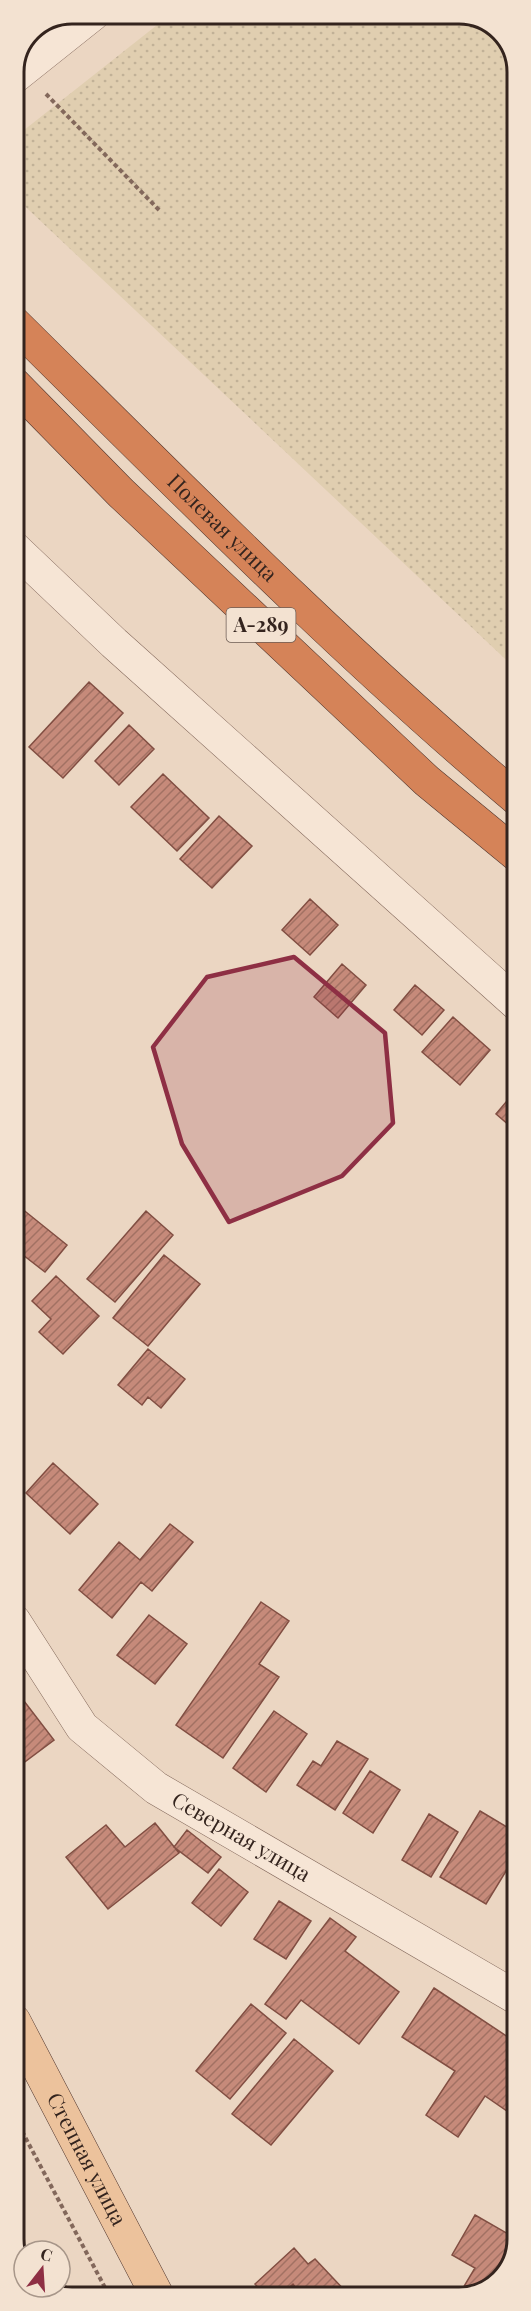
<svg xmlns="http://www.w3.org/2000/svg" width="531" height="2311" font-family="'Playfair Display',serif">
<defs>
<pattern id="farmland-dots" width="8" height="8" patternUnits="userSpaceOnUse" patternTransform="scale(1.5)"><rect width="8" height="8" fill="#e0ceb0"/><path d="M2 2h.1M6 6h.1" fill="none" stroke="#c1b197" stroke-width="1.8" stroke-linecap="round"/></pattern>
<pattern id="building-hatch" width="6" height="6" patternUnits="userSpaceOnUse" patternTransform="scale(1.5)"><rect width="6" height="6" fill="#c68a7a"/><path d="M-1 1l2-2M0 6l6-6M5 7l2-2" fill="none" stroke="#a27163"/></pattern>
</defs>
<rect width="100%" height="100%" fill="#ebd6c2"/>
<path fill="url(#farmland-dots)" d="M171 14H466L500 30 516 61 517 670 14 196V138Z"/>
<path fill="url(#building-hatch)" stroke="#814e42" stroke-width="1.5" d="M14 633 20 639 14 645Z
M89 682 123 713 63 778 29 747Z
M129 725 154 749 119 785 95 761Z
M163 774 209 818 177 851 131 807Z
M219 816 252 846 212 888 180 859Z
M310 899 338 925 310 955 282 930Z
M342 964 366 985 338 1018 314 997Z
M415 985 444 1010 422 1035 394 1010Z
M453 1017 490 1050 460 1085 422 1052Z
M517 1089V1132L496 1114Z
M21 1208 67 1245 45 1272 23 1255 14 1266V1216Z
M146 1211 173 1235 115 1302 87 1279Z
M164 1255 200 1284 148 1346 113 1318Z
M56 1276 99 1316 63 1354 39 1332 51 1319 32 1301Z
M148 1349 185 1379 161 1408 148 1397 142 1405 118 1385Z
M53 1463 98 1504 70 1534 26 1493Z
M170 1524 193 1542 152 1591 141 1582 112 1618 79 1590 119 1542 140 1560Z
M261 1602 289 1621 259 1664 279 1677 223 1758 176 1725Z
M149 1615 187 1644 155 1684 117 1655Z
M14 1688 54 1740 14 1770Z
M274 1711 307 1734 266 1792 233 1768Z
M337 1741 368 1759 335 1810 297 1785 313 1761 321 1766Z
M370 1771 400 1790 373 1833 343 1813Z
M480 1811 517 1833V1853L486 1904 440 1877Z
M429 1814 458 1832 431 1877 402 1860Z
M155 1823 179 1853 108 1909 66 1857 106 1825 125 1847Z
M187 1830 221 1857 208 1873 174 1847Z
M219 1869 248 1892 221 1926 192 1903Z
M517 1879V1894L511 1891Z
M279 1901 311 1921 286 1959 254 1939Z
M330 1918 356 1937 345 1951 399 1992 359 2044 301 2000 286 2019 265 2004Z
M434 1988 517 2043V2118L485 2096 458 2137 426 2115 455 2071 402 2037Z
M251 2004 286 2033 230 2099 196 2071Z
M294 2039 333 2071 271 2145 232 2114Z
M475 2215 517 2239 503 2277 474 2294 463 2288 475 2268 452 2255Z
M294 2248 308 2264 315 2259 349 2295 303 2297 293 2284 279 2297H266L255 2284Z"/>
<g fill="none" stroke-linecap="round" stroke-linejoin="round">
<defs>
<g id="minor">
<path d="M14 77 93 14"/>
<path d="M14 548 114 643 517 1004"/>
<path id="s1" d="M14 1621 82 1727 156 1788 517 1998"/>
</g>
<g id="major">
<path id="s2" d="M14 2021 158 2297"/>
</g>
<g id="highway">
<path id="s3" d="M14 323C178 485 340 650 517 799"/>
<path d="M14 384 121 493 427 781 517 855"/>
</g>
</defs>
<use href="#minor" stroke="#83685b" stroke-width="34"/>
<use href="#major" stroke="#51372f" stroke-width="34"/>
<use href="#highway" stroke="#51372f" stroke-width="34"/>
<path stroke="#83685b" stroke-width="4" stroke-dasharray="4.5 3" stroke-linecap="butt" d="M46 94 161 212
M15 2118 110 2297"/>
<use href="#minor" stroke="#f6e5d5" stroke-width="33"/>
<use href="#major" stroke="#ecc29c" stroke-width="33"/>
<use href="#highway" stroke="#d58358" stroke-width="33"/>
</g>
<path fill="#8e2f44" fill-opacity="0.2" stroke="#8e2f44" stroke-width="4.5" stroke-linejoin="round" d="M294 957 385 1033 393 1123 342 1176 229 1222 182 1144 153 1047 207 977Z"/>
<g text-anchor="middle" stroke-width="4.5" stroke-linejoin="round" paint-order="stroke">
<rect fill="#f3e2d1" stroke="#6d5d54" stroke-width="1.5" x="226.5" y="608" width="69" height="34" rx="4.5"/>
<g font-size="20" font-weight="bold" fill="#34241e">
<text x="261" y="632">А-289</text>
</g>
<g font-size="21" fill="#34241e" stroke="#f3e2d1">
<text dy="7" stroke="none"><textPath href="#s3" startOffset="292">Полевая улица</textPath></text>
<text dy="7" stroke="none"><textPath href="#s1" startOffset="320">Северная улица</textPath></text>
<text dy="7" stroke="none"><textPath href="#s2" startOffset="156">Степная улица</textPath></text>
</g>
</g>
<path d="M0 0H531V2311H0ZM72 24H459A48 48 0 0 1 507 72V2239A48 48 0 0 1 459 2287H72A48 48 0 0 1 24 2239V72A48 48 0 0 1 72 24Z" fill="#f3e2d1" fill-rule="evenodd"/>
<path fill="none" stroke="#34241e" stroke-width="3" d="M72 24H459A48 48 0 0 1 507 72V2239A48 48 0 0 1 459 2287H72A48 48 0 0 1 24 2239V72A48 48 0 0 1 72 24Z"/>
<g transform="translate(42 2269) rotate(17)"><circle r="28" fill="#f3e2d1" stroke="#a79689" stroke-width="1.5"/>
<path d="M0-4.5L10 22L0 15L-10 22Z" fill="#8e2f44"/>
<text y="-9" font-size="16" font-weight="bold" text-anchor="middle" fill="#34241e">С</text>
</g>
</svg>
